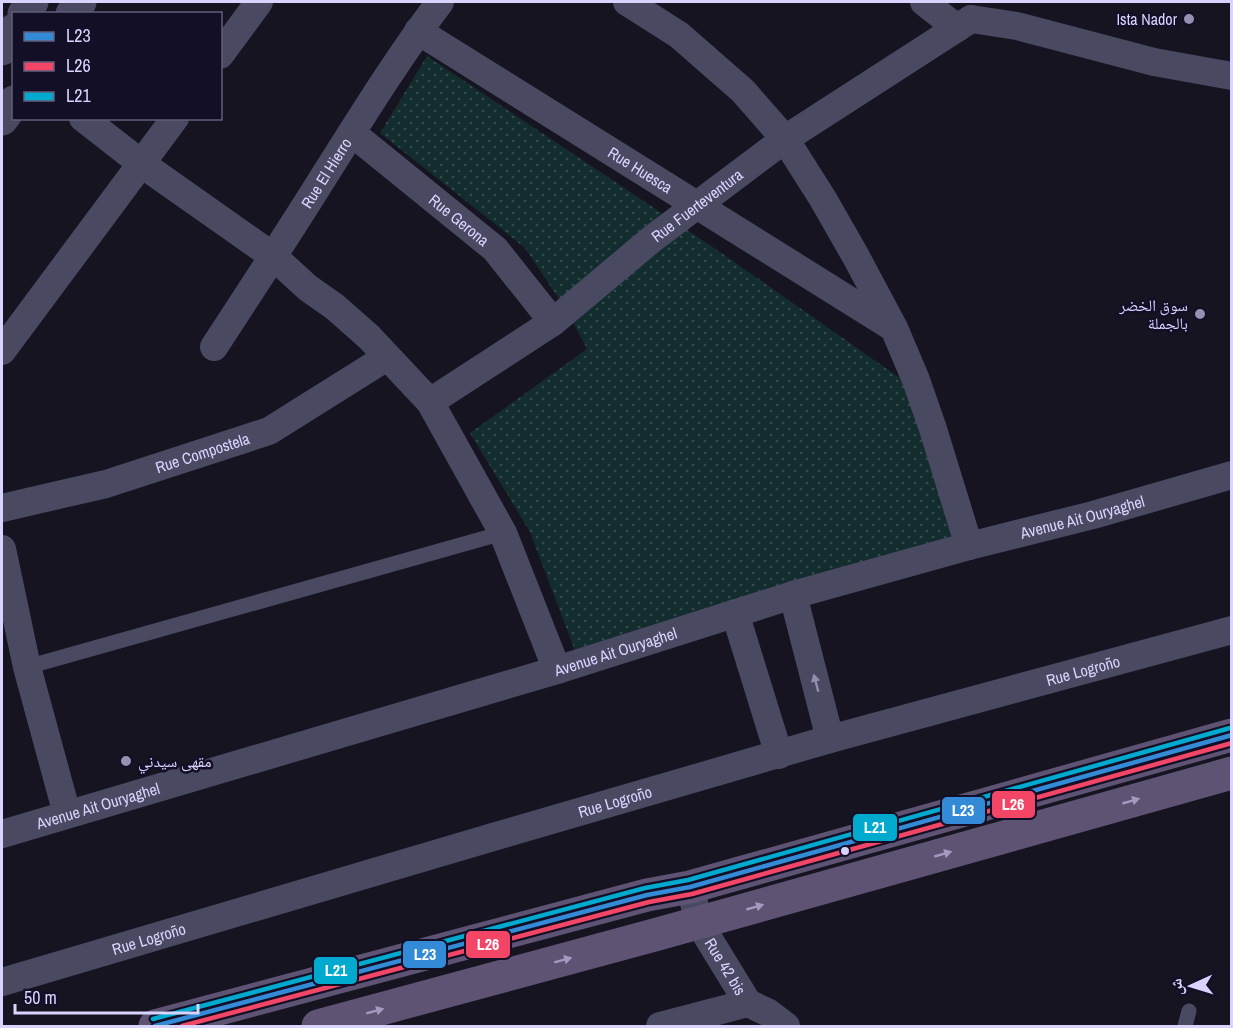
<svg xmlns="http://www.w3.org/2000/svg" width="1233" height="1028" font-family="'Archivo Narrow','Noto Naskh Arabic',sans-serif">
<defs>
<pattern id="grass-dots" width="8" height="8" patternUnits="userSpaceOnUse" patternTransform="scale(1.5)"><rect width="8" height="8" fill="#132c2d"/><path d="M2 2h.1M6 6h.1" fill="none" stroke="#354a4c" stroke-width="1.8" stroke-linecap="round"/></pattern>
</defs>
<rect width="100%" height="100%" fill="#161421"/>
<path fill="url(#grass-dots)" d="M427 56 720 252 907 383 967 552 580 664 530 532 470 433 587 349 567 311 525 248 380 133Z"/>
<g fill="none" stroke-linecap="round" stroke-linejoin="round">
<path stroke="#4a4962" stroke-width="15" d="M27 667 503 533
M1185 1026 1189 1011"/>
<g stroke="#4a4962" stroke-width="28">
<path d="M627 2 679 35 743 91 785 139 823 199 855 255 894 328 916 380 933 429 969 546"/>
<path d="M924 2 957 28"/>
<path d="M971 19 1017 26 1154 62 1232 76"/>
<path id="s1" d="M418 31 892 327"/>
<path d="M220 55 259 2"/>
<path d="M83 118 142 164 274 257 308 288 335 307 369 337 430 402 503 533 557 670"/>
<path id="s2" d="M352 133 495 249 553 322"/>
<path id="s3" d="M214 347C250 292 286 237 321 181 359 121 397 59 440 2"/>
<path d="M2 351 175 118"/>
<path id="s4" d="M430 402 553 322 652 239 785 139 971 19"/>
<path id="s5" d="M2 508 106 484 269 431 387 357"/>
<path d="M2 549 27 667 67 814"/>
<path d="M793 595 830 739"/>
<path d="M735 613 779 755"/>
<path id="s6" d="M2 834 557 670 793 595 969 546 1093 515 1232 475"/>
<path id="s7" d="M690 887 699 923 748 1003 769 1013 786 1026"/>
<path id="s8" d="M2 982 493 837 830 739 1232 630"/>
<path d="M660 1026 748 1003"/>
</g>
<path stroke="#4a4962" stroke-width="33" d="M24 14 32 2
M72 14 80 2
M2 49 14 30
M2 119 14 102"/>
<path stroke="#5e5373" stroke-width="33" d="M155 1026 647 895 690 887 1232 735
M318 1026 658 934 1232 773"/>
<defs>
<path id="bus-1" d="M155 1026 647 895 690 887 1232 735"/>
<path id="bus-2" d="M182 1026 649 902 692 894 1232 743"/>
<path id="bus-3" d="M153 1019 645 888 688 880 1230 728"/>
</defs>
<use href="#bus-1" stroke="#130f26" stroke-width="9"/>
<use href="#bus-2" stroke="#130f26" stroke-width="9"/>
<use href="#bus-3" stroke="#130f26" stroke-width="9"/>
<use href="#bus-1" stroke="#338bd7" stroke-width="4.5"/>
<use href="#bus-2" stroke="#f34667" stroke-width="4.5"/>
<use href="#bus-3" stroke="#00a9ce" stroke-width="4.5"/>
</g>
<defs><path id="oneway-solid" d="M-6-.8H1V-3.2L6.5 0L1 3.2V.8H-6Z" transform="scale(1.5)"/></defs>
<use fill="#928eb0" href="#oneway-solid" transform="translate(816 683) rotate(-105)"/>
<g fill="#a29ac0">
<use href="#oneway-solid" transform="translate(1131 801) rotate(-16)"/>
<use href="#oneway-solid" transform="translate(943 854) rotate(-16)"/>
<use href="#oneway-solid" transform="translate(755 907) rotate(-16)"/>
<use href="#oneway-solid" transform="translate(563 960) rotate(-15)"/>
<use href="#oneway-solid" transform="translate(375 1011) rotate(-15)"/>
</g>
<g fill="#9591b1" stroke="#130f26" stroke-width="2">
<circle cx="1189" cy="19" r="6"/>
<circle cx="1200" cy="314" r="6"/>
<circle cx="126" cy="761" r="6"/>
</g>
<circle fill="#d9d4ff" stroke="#130f26" stroke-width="2" cx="845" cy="851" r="5"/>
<g text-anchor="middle" stroke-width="5" stroke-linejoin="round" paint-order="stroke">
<g font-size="16" fill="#d9d4ff" stroke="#130f26" text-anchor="end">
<text x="1177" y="25">Ista Nador</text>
<text x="1188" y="311">سوق الخضر<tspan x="1188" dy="18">بالجملة</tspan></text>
<text x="138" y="767" text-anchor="start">مقهى سيدني</text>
</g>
<g font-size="16" fill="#d9d4ff" stroke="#130f26">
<text dy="6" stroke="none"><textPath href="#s1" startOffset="262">Rue Huesca</textPath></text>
<text dy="6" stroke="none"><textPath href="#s3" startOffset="207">Rue El Hierro</textPath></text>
<text dy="6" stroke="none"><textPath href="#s4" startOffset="332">Rue Fuerteventura</textPath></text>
<text dy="6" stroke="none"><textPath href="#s2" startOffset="138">Rue Gerona</textPath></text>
<text dy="6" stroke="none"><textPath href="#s5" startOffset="208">Rue Compostela</textPath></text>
<text dy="6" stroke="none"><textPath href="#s6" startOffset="1126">Avenue Ait Ouryaghel</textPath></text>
<text dy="6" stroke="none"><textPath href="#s6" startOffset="640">Avenue Ait Ouryaghel</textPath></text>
<text dy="6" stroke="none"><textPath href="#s8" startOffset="1125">Rue Logroño</textPath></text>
<text dy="6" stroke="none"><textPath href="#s8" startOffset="639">Rue Logroño</textPath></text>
<text dy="6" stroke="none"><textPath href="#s6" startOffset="100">Avenue Ait Ouryaghel</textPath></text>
<text dy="6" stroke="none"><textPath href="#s8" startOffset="153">Rue Logroño</textPath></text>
<text dy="6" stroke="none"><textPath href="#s7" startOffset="88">Rue 42 bis</textPath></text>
</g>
</g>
<g stroke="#130f26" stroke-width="2">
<rect x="991" y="790" width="45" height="29" rx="6" fill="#f34667"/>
<rect x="941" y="796" width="45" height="29" rx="6" fill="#338bd7"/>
<rect x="852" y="813" width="46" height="29" rx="6" fill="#00a9ce"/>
<rect x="465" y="930" width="46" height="29" rx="6" fill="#f34667"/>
<rect x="402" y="940" width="45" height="29" rx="6" fill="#338bd7"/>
<rect x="313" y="956" width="45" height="29" rx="6" fill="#00a9ce"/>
</g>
<g font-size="16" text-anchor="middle" font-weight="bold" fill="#fff">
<text x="1013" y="810">L26</text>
<text x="963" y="816">L23</text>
<text x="875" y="833">L21</text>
<text x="488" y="950">L26</text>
<text x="425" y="960">L23</text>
<text x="336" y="976">L21</text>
</g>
<rect width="1233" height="1028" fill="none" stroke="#d9d4ff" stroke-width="6"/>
<rect x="12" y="12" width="210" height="108" fill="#130f26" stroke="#625e7d" stroke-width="1.5"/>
<rect x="24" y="32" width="30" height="9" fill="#338bd7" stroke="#625e7d" stroke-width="1.5"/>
<text x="66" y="42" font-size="18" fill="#d9d4ff">L23</text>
<rect x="24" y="62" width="30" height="9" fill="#f34667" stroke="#625e7d" stroke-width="1.5"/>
<text x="66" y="72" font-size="18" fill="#d9d4ff">L26</text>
<rect x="24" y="92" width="30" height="9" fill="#00a9ce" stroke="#625e7d" stroke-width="1.5"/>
<text x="66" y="102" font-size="18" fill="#d9d4ff">L21</text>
<g transform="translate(1191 986) rotate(266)" stroke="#130f26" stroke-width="4.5" paint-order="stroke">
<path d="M0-4.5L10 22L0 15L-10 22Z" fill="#d9d4ff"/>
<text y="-9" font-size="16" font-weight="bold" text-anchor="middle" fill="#d9d4ff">ش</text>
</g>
<path d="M15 1004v9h183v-9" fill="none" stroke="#d9d4ff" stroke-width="3"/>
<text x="24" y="1004" font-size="18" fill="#d9d4ff" stroke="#130f26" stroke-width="4.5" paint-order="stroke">50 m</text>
</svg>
